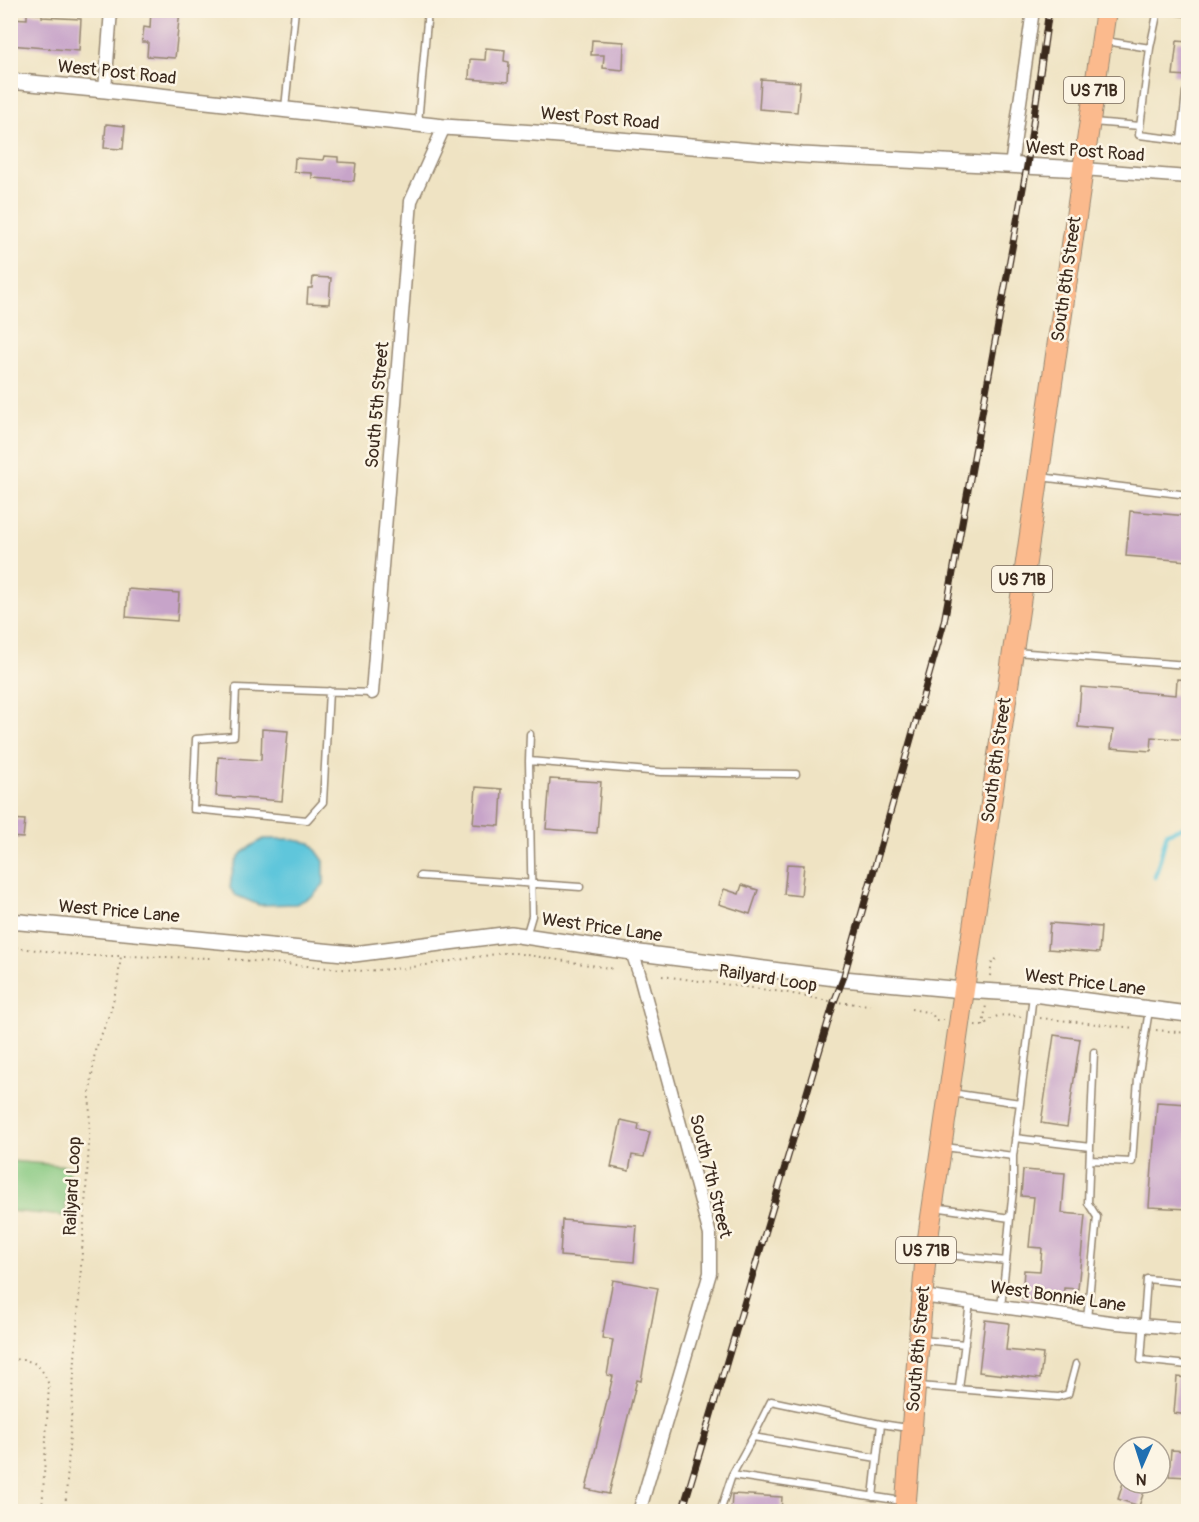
<svg xmlns="http://www.w3.org/2000/svg" width="1199" height="1522" font-family="Pangolin,sans-serif">
<rect width="100%" height="100%" fill="#fcf5e5"/>
<filter id="ink" filterUnits="userSpaceOnUse"><feTurbulence type="fractalNoise" baseFrequency=".0167" numOctaves="2"/><feDisplacementMap in="SourceGraphic" scale="12" xChannelSelector="R" yChannelSelector="G"/><feConvolveMatrix kernelMatrix="1 2 1 2 8 2 1 2 1" color-interpolation-filters="sRGB"/></filter>
<filter id="wash" filterUnits="userSpaceOnUse"><feTurbulence type="fractalNoise" baseFrequency=".008" numOctaves="4" result="noise"/><feDisplacementMap in="SourceGraphic" scale="24" xChannelSelector="R" yChannelSelector="G"/><feGaussianBlur stdDeviation="1.35" result="paint"/><feColorMatrix in="noise" values="0 0 0 0 0 0 0 0 0 0 0 0 0 0 0 0 0 1.4 0 .05"/><feComposite in="paint" operator="in"/></filter>
<g filter="url(#wash)">
<rect width="100%" height="100%" fill="#efe3c3"/>
<path fill="#88c982" stroke="#627a50" stroke-width="1.5" d="M10 1161 69 1166 65 1216 11 1211Z"/>
<path fill="#5fc6db" stroke="#4d787c" stroke-width="1.5" d="M264 839H288L311 843 324 861V884L313 896 296 904 259 905 235 895 230 888C233 858 238 852 264 839Z"/>
<g fill="none" stroke-linecap="round" stroke-linejoin="round">
<path stroke="#5fc6db" stroke-width="4.5" d="M1155 877 1167 833 1188 825"/>
</g>
<g id="blocks">
<path fill="#c7a4c9" d="M151 10H180L175 58 147 56 148 42H142L144 27 150 28Z
M27 13 42 14V17L81 19 79 51 10 45V18L27 19Z
M592 40 624 42 623 70 603 68 604 55H591Z
M1177 41 1188 42V76L1173 75Z
M486 48 505 50 504 61 509 62 508 82 469 79 470 59 485 60Z
M761 79 800 82 797 112 759 109Z
M106 124 125 126 123 149 104 148Z
M324 156 338 157V162L356 163 354 181 312 178V173L294 172 295 158 323 160Z
M313 277 331 278 329 304 307 303 308 288H312Z
M1130 511 1188 516V561L1126 556Z
M128 589 179 593 177 621 126 617Z
M1177 679 1188 680V740L1152 737 1151 751 1111 748 1113 730 1078 727 1081 687 1176 695Z
M262 729 288 731 282 801 216 796 218 757 261 760Z
M550 779 601 782 597 833 546 829Z
M476 787 502 789 500 826 473 824Z
M10 819 25 820 23 838 10 837Z
M787 864 804 865 801 896 784 894Z
M742 885 758 890 750 914 719 904 724 889 739 894Z
M1050 923 1101 927 1099 953 1048 949Z
M1054 1035 1080 1039 1067 1127 1041 1123Z
M1157 1102 1188 1104V1209L1149 1207Z
M621 1120 639 1124 638 1130 650 1132 644 1157 632 1155 629 1171 611 1167Z
M1023 1170 1065 1173 1062 1213 1085 1215 1078 1289 1064 1288 1063 1301 1022 1298 1024 1270 1040 1271 1042 1248 1029 1247 1034 1197 1021 1196Z
M562 1220 637 1226 634 1262 560 1256Z
M613 1280 658 1288 641 1381 637 1380 609 1494 586 1489 613 1376 607 1375 613 1340 602 1338Z
M985 1320 1009 1323 1006 1350 1043 1354 1040 1379 979 1372Z
M1177 1377 1188 1378V1415L1174 1413Z
M1171 1450 1188 1451V1477L1169 1476Z
M1123 1483H1147L1139 1506 1118 1499Z
M732 1494 782 1497 781 1512H731Z"/>
</g>
</g>
<g filter="url(#ink)">
<use href="#blocks" fill-opacity="0" stroke="#958670" stroke-width="1.5"/>
<g fill="none" stroke-linecap="round" stroke-linejoin="round">
<defs>
<path id="service" d="M1165 10 1188 13
M1105 41 1150 48 1139 135 1181 140 1186 92
M1150 48 1158 10
M285 108 295 10
M1093 122 1140 126
M418 123 428 10
M1040 477 1188 495
M1015 652 1188 665
M329 691 323 802 307 820 193 809 196 739 234 736 236 688 372 693
M529 761 530 734
M420 876 580 887
M526 936 532 916 529 761 661 772 796 774
M951 1093 1020 1103 1033 995
M1015 1138 1090 1147 1088 1203 1097 1217 1087 1319
M945 1147 1013 1156 1020 1103
M1090 1147 1094 1052
M1090 1160 1132 1162 1138 1079 1149 1010
M934 1207 1010 1218 1006 1261
M1010 1218 1013 1190V1156
M929 1253 1006 1261 1001 1307
M1188 1283 1147 1279 1141 1360 1188 1365
M922 1340 965 1344
M919 1386 1058 1397 1068 1394 1076 1364
M959 1389 970 1302
M753 1437 877 1458
M732 1475 902 1501
M873 1497 881 1424
M720 1512 732 1475 753 1437 771 1401 881 1424 908 1428"/>
<path id="minor" d="M105 90 111 10
M1011 166 1033 10
M1083 169 1188 177
M372 693 411 201 444 127
M632 952 639 973 710 1235V1273L639 1512
M922 1296 1117 1323 1188 1329"/>
<path id="tertiary" d="M10 81 105 90 444 127 535 133 802 155 1083 169
M10 921 354 954 511 934 632 952 843 979 963 990 1033 994 1188 1014"/>
<path id="primary" d="M905 1512 926 1252 1106 10"/>
</defs>
<use href="#service" stroke="#958670" stroke-width="9"/>
<use href="#minor" stroke="#958670" stroke-width="15"/>
<use href="#tertiary" stroke="#958670" stroke-width="18"/>
<use href="#primary" stroke="#958670" stroke-width="22"/>
<path stroke="#958670" stroke-width="2" stroke-dasharray="1.5 4.5" stroke-linecap="butt" d="M10 947 46 951 82 956H121
M229 959 364 971 406 968 503 953H515L615 969
M662 976 783 992 834 1002 870 1005
M990 976 992 962 998 958
M911 1009 932 1013 935 1020H943
M1040 1018 1135 1028
M975 1025 983 1026C997 1012 1003 1015 1022 1017
M983 1026 986 1005
M1156 1030 1188 1033
M10 1359C35 1360 40 1363 49 1385L42 1512
M65 1512 89 1145 90 1093 95 1051 110 1013 117 986 121 956 210 958"/>
<use href="#service" stroke="#fff" stroke-width="6"/>
<use href="#minor" stroke="#fff" stroke-width="12"/>
<use href="#tertiary" stroke="#fff" stroke-width="15"/>
<use href="#primary" stroke="#fbba8d" stroke-width="20"/>
<defs>
<path id="rail" d="M682 1512 834 1002 843 979 944 622 1027 166 1049 10"/>
</defs>
<use href="#rail" stroke="#3b2a1e" stroke-width="7"/>
<use href="#rail" stroke="#fcf5e5" stroke-width="4.5" stroke-dasharray="14" stroke-linecap="butt"/>
</g>
</g>
<g text-anchor="middle" stroke-width="5" stroke-linejoin="round" paint-order="stroke">
<g fill="#fcf5e5" stroke="#75675a" stroke-width="1.5">
<rect x="1064" y="77" width="60" height="26" rx="4.5"/>
<rect x="992" y="566" width="60" height="26" rx="4.5"/>
<rect x="896" y="1237" width="60" height="26" rx="4.5"/>
</g>
<g font-size="16" font-weight="bold" fill="#3b2a1e">
<text x="1094" y="96">US 71B</text>
<text x="1022" y="585">US 71B</text>
<text x="926" y="1256">US 71B</text>
</g>
<g font-size="18" fill="#3b2a1e" stroke="#fcf5e5">
<text transform="translate(117 72) rotate(6)" y="6">West Post Road</text>
<text transform="translate(600 118) rotate(5)" y="6">West Post Road</text>
<text transform="translate(1085 151) rotate(4)" y="6">West Post Road</text>
<text transform="translate(1066 279) rotate(-82)" y="6">South 8th Street</text>
<text transform="translate(377 405) rotate(-85)" y="6">South 5th Street</text>
<text transform="translate(996 760) rotate(-82)" y="6">South 8th Street</text>
<text transform="translate(119 911) rotate(5)" y="6">West Price Lane</text>
<text transform="translate(602 927) rotate(8)" y="6">West Price Lane</text>
<text transform="translate(768 978) rotate(9)" y="6">Railyard Loop</text>
<text transform="translate(1085 982) rotate(7)" y="6">West Price Lane</text>
<text transform="translate(711 1176) rotate(76)" y="6">South 7th Street</text>
<text transform="translate(72 1186) rotate(-87)" y="6">Railyard Loop</text>
<text transform="translate(1058 1296) rotate(8)" y="6">West Bonnie Lane</text>
<text transform="translate(918 1349) rotate(-85)" y="6">South 8th Street</text>
</g>
</g>
<rect width="1199" height="1522" fill="none" stroke="#fcf5e5" stroke-width="36"/>
<g transform="translate(1142 1465) rotate(183)"><circle r="28" fill="#fcf5e5" stroke="#afa495" stroke-width="1.5"/>
<path d="M0-4.5L10 22L0 15L-10 22Z" fill="#1f6fb2"/>
<text y="-9" font-size="16" font-weight="bold" text-anchor="middle" fill="#3b2a1e">N</text>
</g>
</svg>
